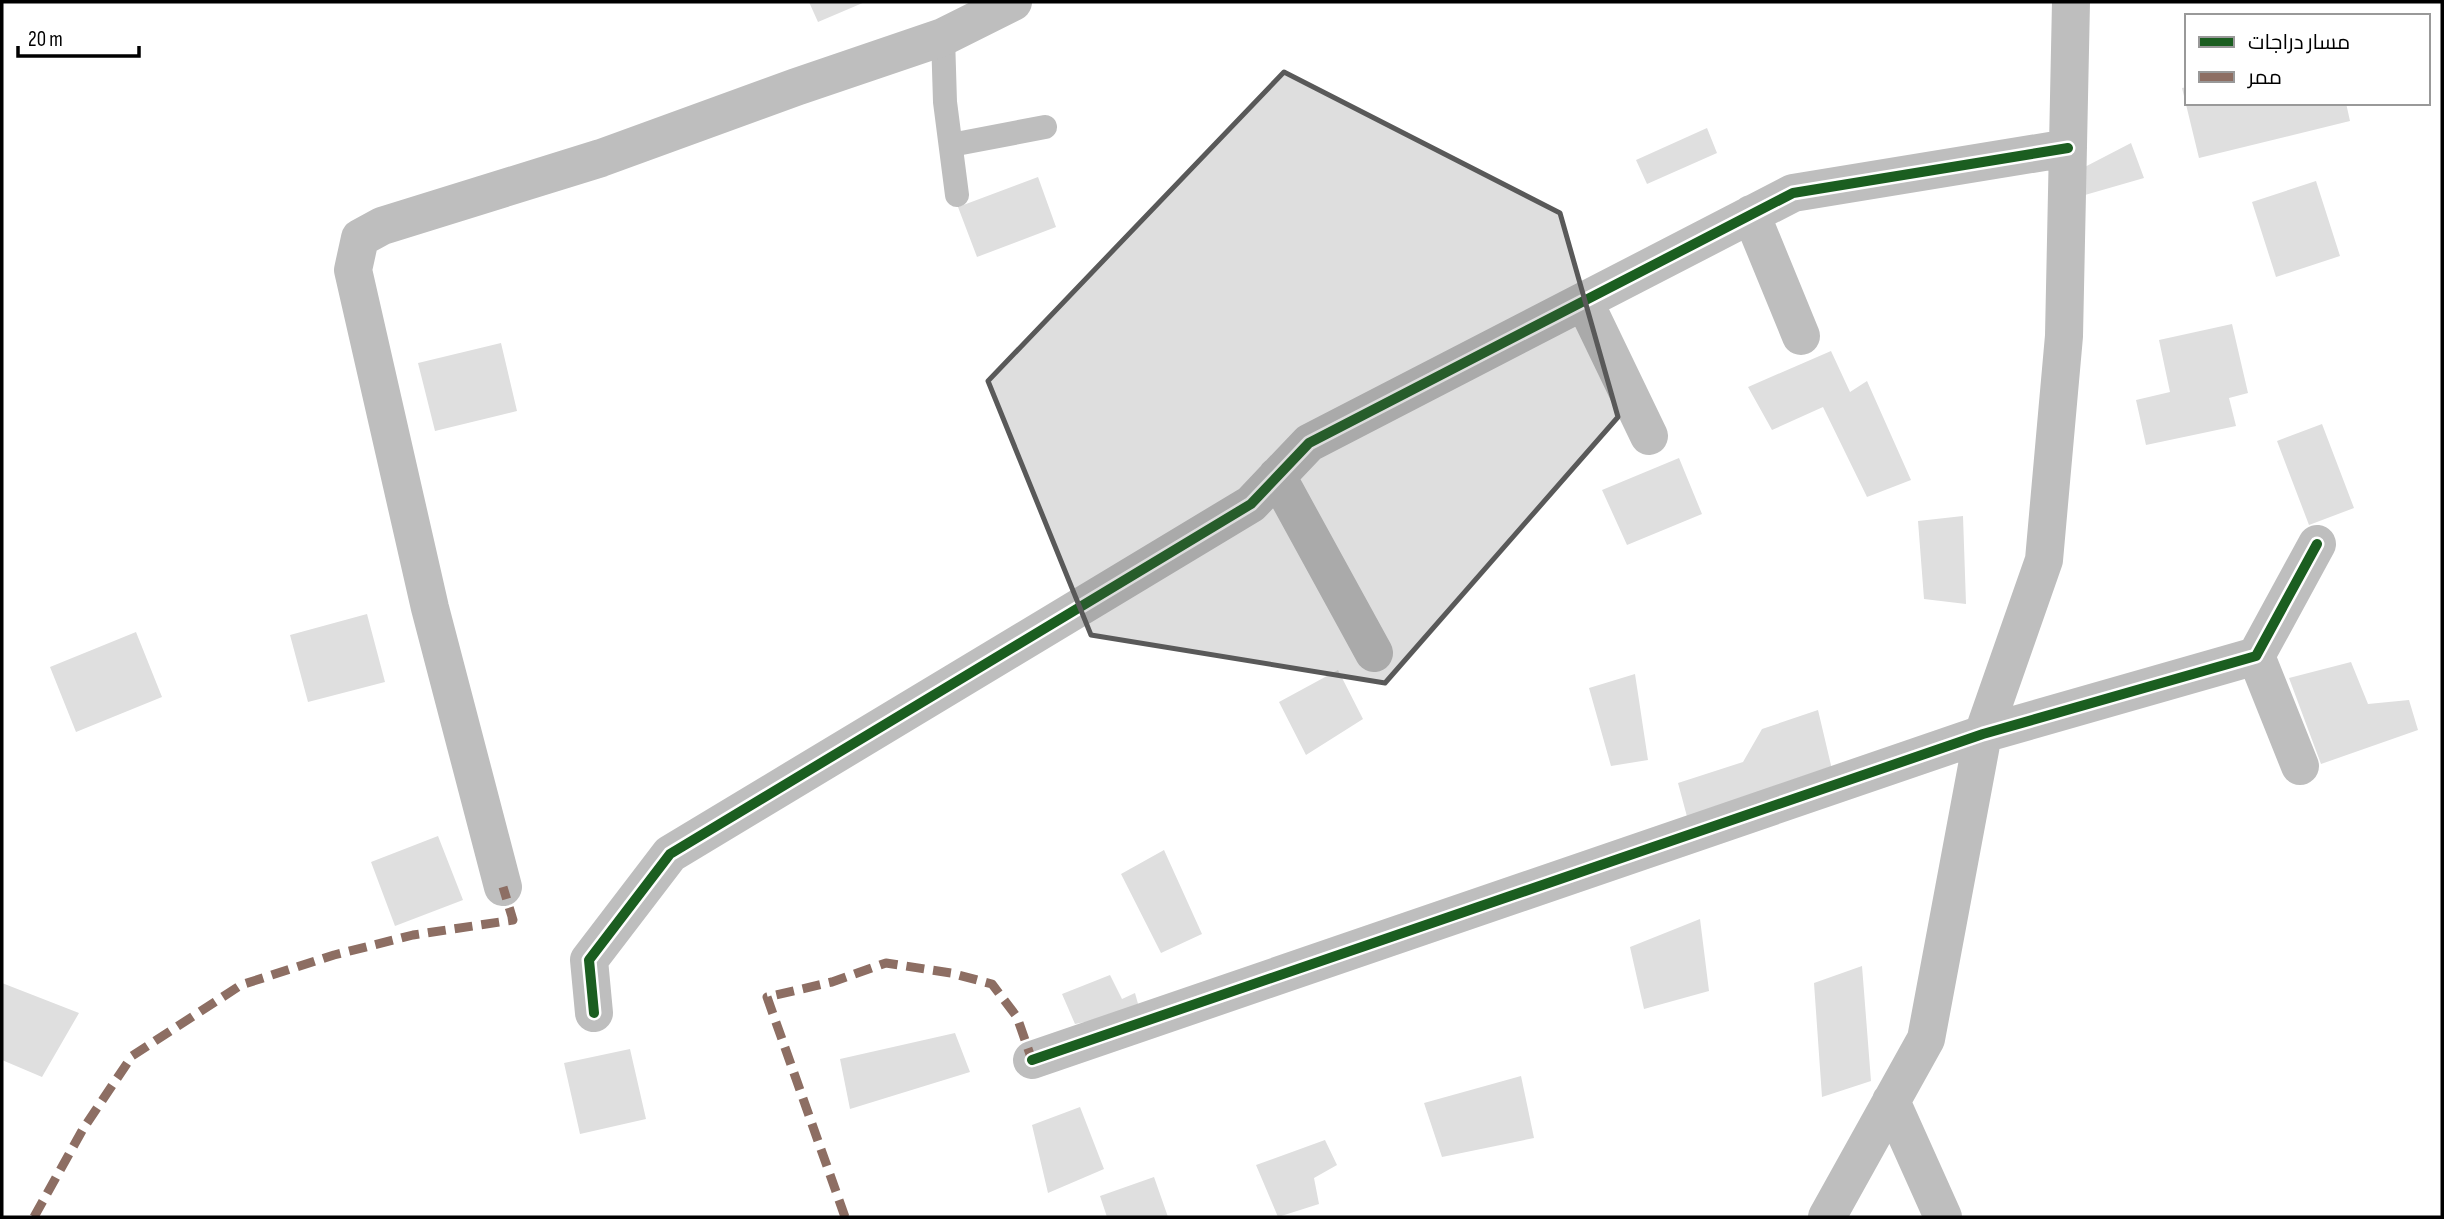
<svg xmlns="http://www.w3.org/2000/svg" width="2444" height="1219" font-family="'Sofia Sans Condensed',Cairo,sans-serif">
<rect width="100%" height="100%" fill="#fff"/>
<path fill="#dfdfdf" d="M809 2H865L818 22Z
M2187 87V103H2346L2350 121 2199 158 2182 88Z
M1707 128 1717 153 1647 184 1636 160Z
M2131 143 2144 178 2078 197 2077 171Z
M1038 177 1056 227 977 257 958 207Z
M2316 181 2340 256 2276 277 2252 202Z
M2232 324 2248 393 2229 398 2236 426 2146 445 2136 400 2170 392 2159 340Z
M501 343 517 411 435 431 418 363Z
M1831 351 1850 392 1867 381 1911 480 1867 497 1823 407 1772 430 1748 387Z
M2322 424 2354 508 2309 525 2277 441Z
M1679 458 1702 514 1627 545 1602 490Z
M1963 516 1966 604 1924 599 1918 521Z
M367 614 385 682 308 702 290 635Z
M136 632 162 697 76 732 50 667Z
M2351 662 2368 704 2409 700 2418 730 2321 764 2289 678Z
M1338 670 1363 719 1306 755 1279 702Z
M1635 674 1648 760 1611 766 1589 688Z
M1818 710 1834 778 1689 824 1678 783 1743 762 1762 729Z
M438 836 463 900 395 926 371 862Z
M1164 850 1202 934 1161 953 1121 874Z
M1700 919 1709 991 1644 1009 1630 947Z
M1862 966 1871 1081 1822 1097 1814 983Z
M1110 975 1122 999 1135 993 1140 1011 1075 1024 1062 994Z
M2 983 79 1013 42 1077 2 1060Z
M955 1033 970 1072 850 1109 840 1059Z
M630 1049 646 1119 580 1134 564 1063Z
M1521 1076 1534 1138 1442 1157 1424 1103Z
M1080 1107 1104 1169 1048 1193 1032 1125Z
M1325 1140 1337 1165 1314 1178 1319 1204 1278 1217 1256 1165Z
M1154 1177 1168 1217H1107L1100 1196Z"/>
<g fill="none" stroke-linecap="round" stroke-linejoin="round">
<path stroke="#bebebe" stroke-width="24" d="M943 37 945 102 957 195
M951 145 1045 127"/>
<path stroke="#bebebe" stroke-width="38" d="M1751 214 1801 336
M1584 301 1649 436
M1277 476 1374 653
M2256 656 2300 766
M503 887 430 608 353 270 360 238 382 226 601 158 796 87 943 37 1013 2
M594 1013 589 960 670 854 1251 504 1309 443 1793 193 2068 148
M1032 1060 1983 734 2256 656 2317 544
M1891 1101 1943 1217
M1827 1217 1926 1039 1983 734 2044 560 2064 336 2071 2"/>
<path stroke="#8d6e63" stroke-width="9" stroke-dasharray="18 9" stroke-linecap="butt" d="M34 1217 83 1129 132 1056 241 985 334 955 413 935 513 920 503 887
M845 1217 767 997 832 982 886 963 951 973 992 984 1017 1017 1032 1060"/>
<defs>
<path id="cycleway" d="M594 1013 589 960 670 854 1251 504 1309 443 1793 193 2068 148
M1032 1060 1983 734 2256 656 2317 544"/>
</defs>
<use href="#cycleway" stroke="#fff" stroke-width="15"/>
<use href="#cycleway" stroke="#1b5e20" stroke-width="10"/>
</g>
<path fill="#595959" fill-opacity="0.2" stroke="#595959" stroke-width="5" stroke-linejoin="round" d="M1284 72 1560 213 1618 417 1385 683 1091 635 988 381Z"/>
<rect width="2444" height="1219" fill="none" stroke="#000000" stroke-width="7"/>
<rect x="2185" y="14" width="245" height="91" fill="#ffffff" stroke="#999999" stroke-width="2"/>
<rect x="2199" y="37" width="35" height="10" fill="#1b5e20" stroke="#999999" stroke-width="2"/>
<text x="2248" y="49" font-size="21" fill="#000000">مسار دراجات</text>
<rect x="2199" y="72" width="35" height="10" fill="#8d6e63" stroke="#999999" stroke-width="2"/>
<text x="2248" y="84" font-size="21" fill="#000000">ممر</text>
<path d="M18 46v10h121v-10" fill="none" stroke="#000000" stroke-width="3.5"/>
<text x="28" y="46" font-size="21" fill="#000000" stroke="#ffffff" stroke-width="5" paint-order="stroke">20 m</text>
</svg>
